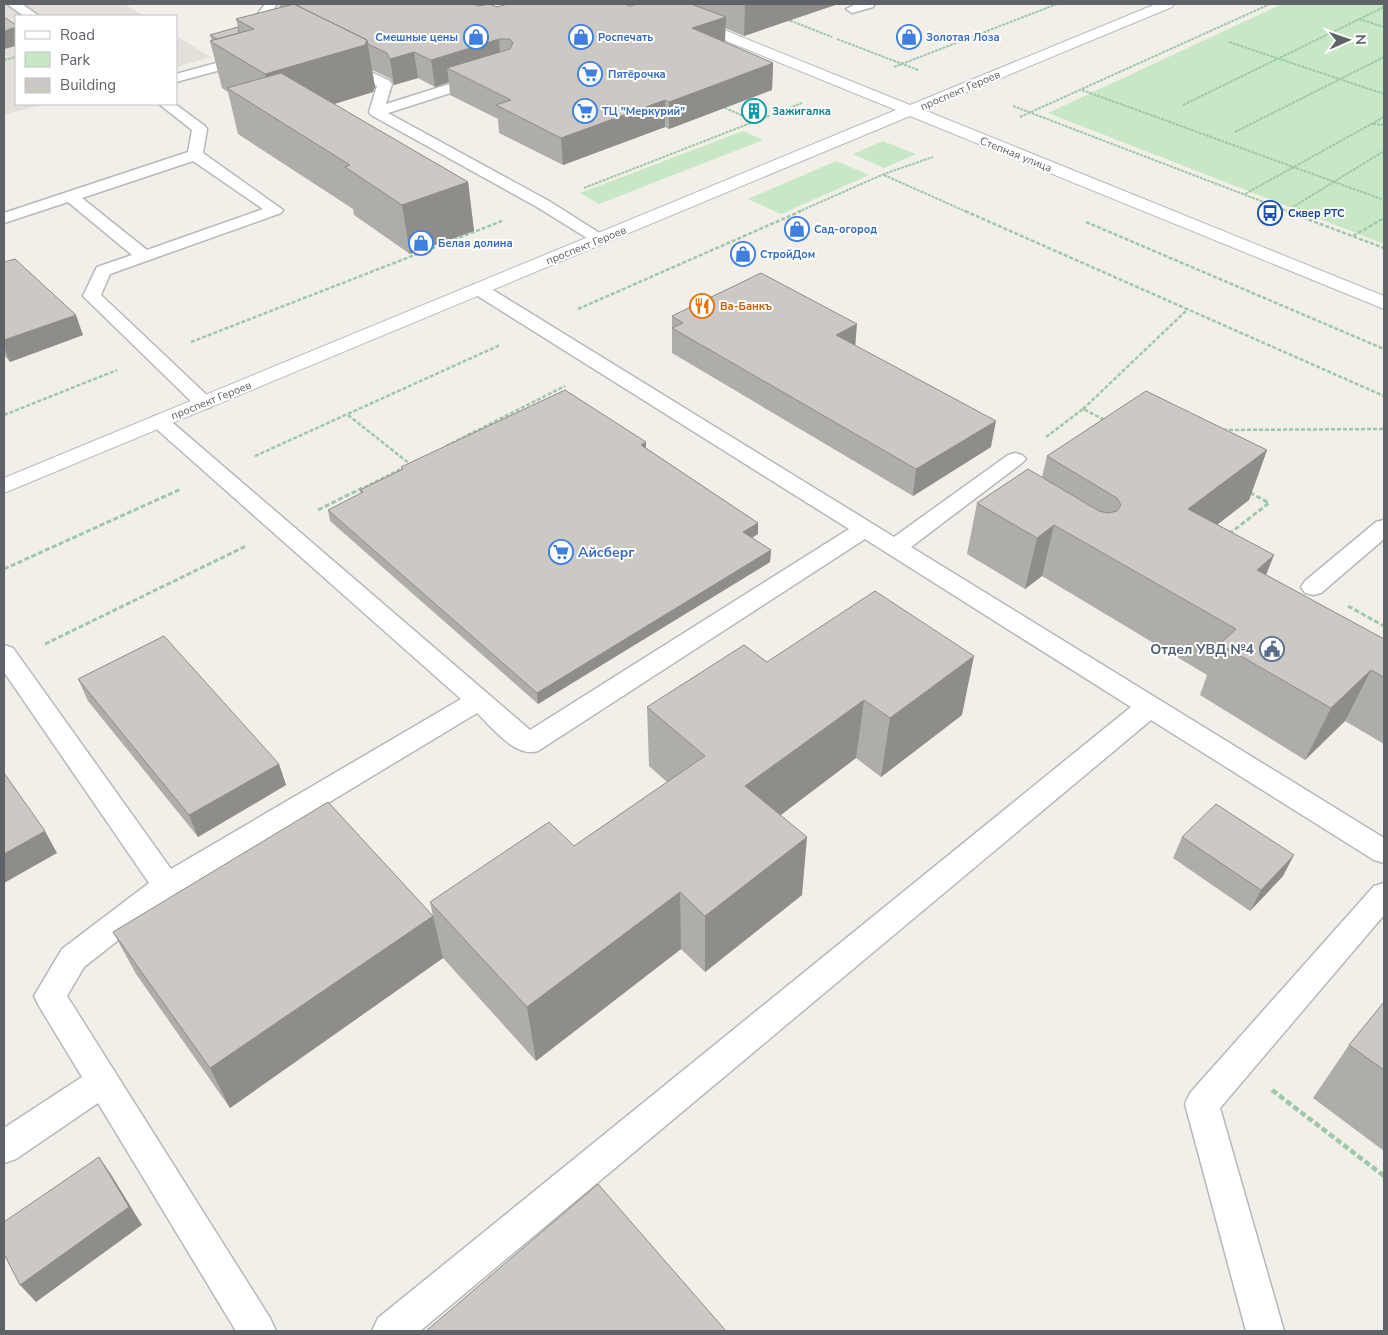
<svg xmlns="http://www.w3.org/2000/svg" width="1388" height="1335" font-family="'Nunito Sans',sans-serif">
<rect width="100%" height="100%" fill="#f1efe8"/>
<path fill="#e4e0d9" d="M4 4H124L144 16H16V104H44L4 115Z
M176 36 211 57 176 67Z"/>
<path fill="#c7e7c5" d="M1282 4H1384V244L1048 113Z
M743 131 763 140 599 204 580 193Z
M883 141 916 154 884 168 853 154Z
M836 161 869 175 781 214 748 199Z"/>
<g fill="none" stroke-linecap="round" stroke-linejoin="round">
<defs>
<path id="lane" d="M7 4H22L39 16H24Z
M265 4H277L267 18 286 27 288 30 286 33H276L255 22 254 19Z
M856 4H875L873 7 852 13 846 9Z
M249 54 256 58 254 61 176 82V74Z
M343 59 390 81 392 84 386 104 478 75H488L490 78 488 81 388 113 549 201 609 239 607 243H595L537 207 371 115 369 112 377 86 338 66 336 63Z
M159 104H175L205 126 207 129 203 153 283 210 281 213 110 274 101 295 211 399 214 403 211 407 204 409 197 407 83 296 97 267 132 255 68 202 4 223V213L188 152 192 130ZM193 161 263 209 147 250 82 198Z
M479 284 485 285 894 537 1008 455 1015 453 1022 455 1026 459 1022 463 911 547 1384 838V863L1374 860 1151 720 420 1331H372L378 1318 1131 707 865 539 538 751C515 758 493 728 477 713L177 894 84 967 67 996 270 1318 276 1331H236L98 1103 16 1159 4 1163V1128L82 1077 39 1006 34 996 62 949 149 883 4 672V645L13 648 171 869 461 699 152 425 149 421 152 417 159 415 166 417 530 730 849 529 473 293 470 289 473 285Z
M1384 520V539L1321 593 1313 595 1305 593 1301 587 1305 581 1376 522Z
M1384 883V915L1220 1108 1284 1331H1246L1185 1104 1190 1093 1374 886Z"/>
<path id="secondary" d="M641 4H660L910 105 1156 4H1174L1172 7 924 110 1384 296V309L910 116 4 493V478L896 110 643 7Z"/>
</defs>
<use href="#lane" stroke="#b5b8bc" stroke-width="3"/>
<use href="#secondary" stroke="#b6babf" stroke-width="2"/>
<path stroke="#9fc8a8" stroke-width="2" stroke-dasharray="3 1" stroke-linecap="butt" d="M786 19 832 37
M1359 19 1384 27
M837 39 918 70
M1229 42 1384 94
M4 60 16 57
M894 67 1057 4
M1082 90 1384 200
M1183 105 1384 7
M721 106 754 121
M1013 106 1290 212
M1020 117 1270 4
M1373 124 1384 125
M1235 132 1384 57
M884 175 967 212
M584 188 802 103
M1245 194 1384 117
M1288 210 1384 151
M798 212 884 174 933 157"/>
<path stroke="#9fc8a8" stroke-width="2.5" stroke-dasharray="4 2" stroke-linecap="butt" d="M965 211 1384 396
M1286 211 1384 248
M1086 222 1384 349
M1353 236 1384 218
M578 309 801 211
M191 342 502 221
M1083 409 1188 309
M4 415 117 370
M348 415 410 464
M1223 430 1384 429
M1046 437 1083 409 1107 421
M446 446 565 386
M255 456 500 345
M359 490 405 467"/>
<path stroke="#9fc8a8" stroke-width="3" stroke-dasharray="5 2.5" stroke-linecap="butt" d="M318 510 362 488
M1229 534 1269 503 1249 492
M4 569 181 489
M1348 606 1384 626
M45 644 246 546"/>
<path stroke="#9fc8a8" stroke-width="4.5" stroke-dasharray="6 3" stroke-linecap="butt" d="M1272 1090 1384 1176"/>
<use href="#lane" fill="#fff" fill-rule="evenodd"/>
<use href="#secondary" fill="#fff" fill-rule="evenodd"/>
</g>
<path fill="#afada9" d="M279 4H473L479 6 497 7 630 6 638 4H838L744 36 725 28V42L773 63 772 90 669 129 665 127 563 165 499 133 498 119 450 95 449 82 435 87 418 78 394 85 391 79 372 70 375 87 373 92 334 104 468 182 474 231 410 254 354 215 353 209 238 134 228 92 222 88 210 41H212L210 35 238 27 236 19 280 7Z
M4 262 83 335 10 362 4 355Z
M672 316 855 345 991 447 913 496 672 353Z
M646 448 758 523V534L752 538 771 550 770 562 538 704 330 521 328 510 361 494 360 490 402 469 401 467Z
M1267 450 1249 500 1217 525 1266 575 1384 639V744L1345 721 1305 760 1200 695 1207 675 1042 576 1025 589 967 554 977 503 1042 477 1047 456Z
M767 662 962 715 881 777 856 758 781 815 802 895 705 972 681 949 536 1061 443 958 230 1108 136 974 113 932 433 916 430 902 574 846 667 782 649 766 647 707Z
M78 679 279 764 286 785 198 837 88 701Z
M1182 837 1283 876 1250 911 1173 858Z
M1384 1002V1151L1313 1098 1349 1045Z"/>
<path fill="#8f8d8a" d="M745 4H838L744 36Z
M726 17 725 42 692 28Z
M16 27V46L4 49V31Z
M499 39 501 65 447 68 449 82 435 87 431 60Z
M367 40 375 87 373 92 279 121 275 119 265 74Z
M414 52 418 78 394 85 390 59Z
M773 63 772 90 669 129V102Z
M665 100V127L563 165 561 138Z
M468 182 474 231 410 254 402 205Z
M76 315 83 335 10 362 4 347V340Z
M857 324 855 349 836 335Z
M996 421 991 447 913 496 916 469Z
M646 442V453L641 445Z
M1267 450 1249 500 1171 560 1188 509Z
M758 523V534L743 543V532Z
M1054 525 1042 576 1025 589 1037 538Z
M771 550 770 562 538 704 537 693Z
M1274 555 1254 606 1257 570Z
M974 656 962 715 881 777 890 718Z
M1371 670 1345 721 1305 760 1331 708Z
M864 700 856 758 742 844 745 786Z
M279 764 286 785 198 837 189 815Z
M45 831 57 853 4 883V854Z
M807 837 802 895 705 972V916Z
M1294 855 1283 876 1250 911 1261 890Z
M680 892 681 949 536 1061 527 1007Z
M433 916 443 958 230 1108 210 1068Z
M99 1157 112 1176 142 1225 36 1302 20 1285Z"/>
<path fill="#ccc9c5" stroke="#8f8d8a" d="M287 4H473L479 6 489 4 497 7 508 4H624L630 6 638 4H691L726 17 692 28 773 63 669 102 665 100 561 138 496 105 511 100 447 68 510 49 513 43 510 39H499L431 60 414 52 390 59 387 53 368 44 367 40 294 4 289 5Z
M294 4 367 40 365 45 265 74 210 41 254 29 236 19Z
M4 17 16 25V27L4 31Z
M238 27 239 33 217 39 210 35Z
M281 73 468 182 402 205 345 167 350 165 227 88Z
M15 259 76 315 4 340V262Z
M761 273 857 324 836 335 996 421 916 469 672 328 683 323 672 316Z
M565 390 646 442 641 445 758 523 743 532 771 550 537 693 328 510 363 492 360 490 403 469 401 467Z
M1146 391 1267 450 1188 509 1274 555 1257 570 1384 639V677L1371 670 1331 708 1220 644 1236 629 1054 525 1037 538 977 503 1028 469 1099 511 1108 513 1117 511 1121 505 1117 498 1047 456Z
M875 591 974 656 890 718 864 700 745 786 807 837 705 916 680 892 527 1007 430 902 549 822 574 846 705 756 647 707 744 645 767 662Z
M164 636 279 764 189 815 78 679Z
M4 773 45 831 4 854Z
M328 802 433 916 210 1068 113 932Z
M1216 804 1294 855 1261 890 1182 837Z
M1384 1002V1070L1349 1045Z
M99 1157 129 1207 20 1285 4 1254V1222Z
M598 1184 726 1331H426Z"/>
<defs>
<symbol id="shop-ring" viewBox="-11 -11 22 22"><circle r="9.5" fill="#fff" stroke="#3f7fe0" stroke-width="1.5"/><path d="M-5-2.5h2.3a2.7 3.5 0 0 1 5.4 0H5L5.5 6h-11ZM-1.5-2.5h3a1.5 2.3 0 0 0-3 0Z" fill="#3f7fe0"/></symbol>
<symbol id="supermarket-ring" viewBox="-11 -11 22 22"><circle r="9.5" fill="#fff" stroke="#3f7fe0" stroke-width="1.5"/><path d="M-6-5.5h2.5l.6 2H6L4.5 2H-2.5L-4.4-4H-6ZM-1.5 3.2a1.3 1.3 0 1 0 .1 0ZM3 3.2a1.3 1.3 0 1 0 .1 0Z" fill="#3f7fe0"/></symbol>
<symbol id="building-ring" viewBox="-11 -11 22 22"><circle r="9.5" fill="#fff" stroke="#0f9aa8" stroke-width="1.5"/><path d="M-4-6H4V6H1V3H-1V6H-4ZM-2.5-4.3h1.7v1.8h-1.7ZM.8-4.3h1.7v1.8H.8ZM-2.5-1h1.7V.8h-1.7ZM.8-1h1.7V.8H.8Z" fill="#0f9aa8"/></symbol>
<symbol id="bus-ring" viewBox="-11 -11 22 22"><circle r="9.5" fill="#fff" stroke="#1a4fb4" stroke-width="1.5"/><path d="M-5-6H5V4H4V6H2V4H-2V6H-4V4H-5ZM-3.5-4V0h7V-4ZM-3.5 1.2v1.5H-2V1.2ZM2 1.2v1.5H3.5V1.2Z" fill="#1a4fb4"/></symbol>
<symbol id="restaurant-ring" viewBox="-11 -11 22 22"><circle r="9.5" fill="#fff" stroke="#e8710a" stroke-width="1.5"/><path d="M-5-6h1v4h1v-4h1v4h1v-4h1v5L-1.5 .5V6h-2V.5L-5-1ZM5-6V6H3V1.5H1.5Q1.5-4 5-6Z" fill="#e8710a"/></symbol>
<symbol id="civic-ring" viewBox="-11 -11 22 22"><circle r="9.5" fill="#fff" stroke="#5c6f8a" stroke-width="1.5"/><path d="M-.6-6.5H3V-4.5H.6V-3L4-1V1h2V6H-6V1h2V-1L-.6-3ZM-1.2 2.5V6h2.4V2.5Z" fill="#5c6f8a"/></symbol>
</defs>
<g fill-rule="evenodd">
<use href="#shop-ring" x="462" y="23" width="28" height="28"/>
<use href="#shop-ring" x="567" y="23" width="28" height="28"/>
<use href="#shop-ring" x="895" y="23" width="28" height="28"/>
<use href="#supermarket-ring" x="576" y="60" width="28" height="28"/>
<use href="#supermarket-ring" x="571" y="97" width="28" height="28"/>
<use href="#building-ring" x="740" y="97" width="28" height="28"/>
<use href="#bus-ring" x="1256" y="199" width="28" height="28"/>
<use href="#shop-ring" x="783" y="215" width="28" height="28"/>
<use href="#shop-ring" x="407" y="229" width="28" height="28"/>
<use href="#shop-ring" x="729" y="240" width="28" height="28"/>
<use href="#restaurant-ring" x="688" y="292" width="28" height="28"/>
<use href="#supermarket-ring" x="547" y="538" width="28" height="28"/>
<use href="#civic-ring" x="1258" y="635" width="28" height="28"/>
</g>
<g text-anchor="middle" stroke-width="4" stroke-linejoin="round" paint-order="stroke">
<g font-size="11" font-weight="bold" fill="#366cbe" stroke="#fff" text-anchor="start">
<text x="458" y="41" text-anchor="end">Смешные цены</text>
<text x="598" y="41">Роспечать</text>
<text x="926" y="41">Золотая Лоза</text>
<text x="608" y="78">Пятёрочка</text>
<text x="602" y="115">ТЦ "Меркурий"</text>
<text x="814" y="233">Сад-огород</text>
<text x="438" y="247">Белая долина</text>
<text x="760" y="258">СтройДом</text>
</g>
<g font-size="11" fill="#5f6368" stroke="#fff">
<text transform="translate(960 90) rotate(-23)" y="4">проспект Героев</text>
<text transform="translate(1016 154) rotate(22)" y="4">Степная улица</text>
<text transform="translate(586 245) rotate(-22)" y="4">проспект Героев</text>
<text transform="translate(211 400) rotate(-22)" y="4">проспект Героев</text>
</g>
<g font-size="11" font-weight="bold" fill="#0d838f" stroke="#fff" text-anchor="start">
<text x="772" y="115">Зажигалка</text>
</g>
<g font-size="11" font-weight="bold" fill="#164399" stroke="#fff" text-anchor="start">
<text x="1288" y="217">Сквер РТС</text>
</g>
<g font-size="11" font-weight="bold" fill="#c56008" stroke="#fff" text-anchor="start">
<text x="720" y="310">Ва-Банкъ</text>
</g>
<g font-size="14" font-weight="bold" fill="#366cbe" stroke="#fff" text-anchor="start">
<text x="578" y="557">Айсберг</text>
</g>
<g font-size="14" font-weight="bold" fill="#4e5e75" stroke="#fff" text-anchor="end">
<text x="1254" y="654">Отдел УВД №4</text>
</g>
</g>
<rect width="1388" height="1335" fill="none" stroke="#5f6368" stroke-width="10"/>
<rect x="15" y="15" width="162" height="90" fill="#ffffff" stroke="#bfc1c3"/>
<rect x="25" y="31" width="25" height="8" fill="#ffffff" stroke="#bfc1c3"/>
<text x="60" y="40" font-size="15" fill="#5f6368">Road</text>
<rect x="25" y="52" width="25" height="15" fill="#c7e7c5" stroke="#bfc1c3"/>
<text x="60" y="65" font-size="15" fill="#5f6368">Park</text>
<rect x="25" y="78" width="25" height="15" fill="#ccc9c5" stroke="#bfc1c3"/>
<text x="60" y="90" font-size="15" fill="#5f6368">Building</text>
<g transform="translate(1348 40) rotate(88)" stroke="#ffffff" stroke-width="4" paint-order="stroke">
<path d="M0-4L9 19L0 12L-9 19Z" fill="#5f6368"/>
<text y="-8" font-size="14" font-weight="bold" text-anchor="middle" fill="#5f6368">N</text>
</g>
</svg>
